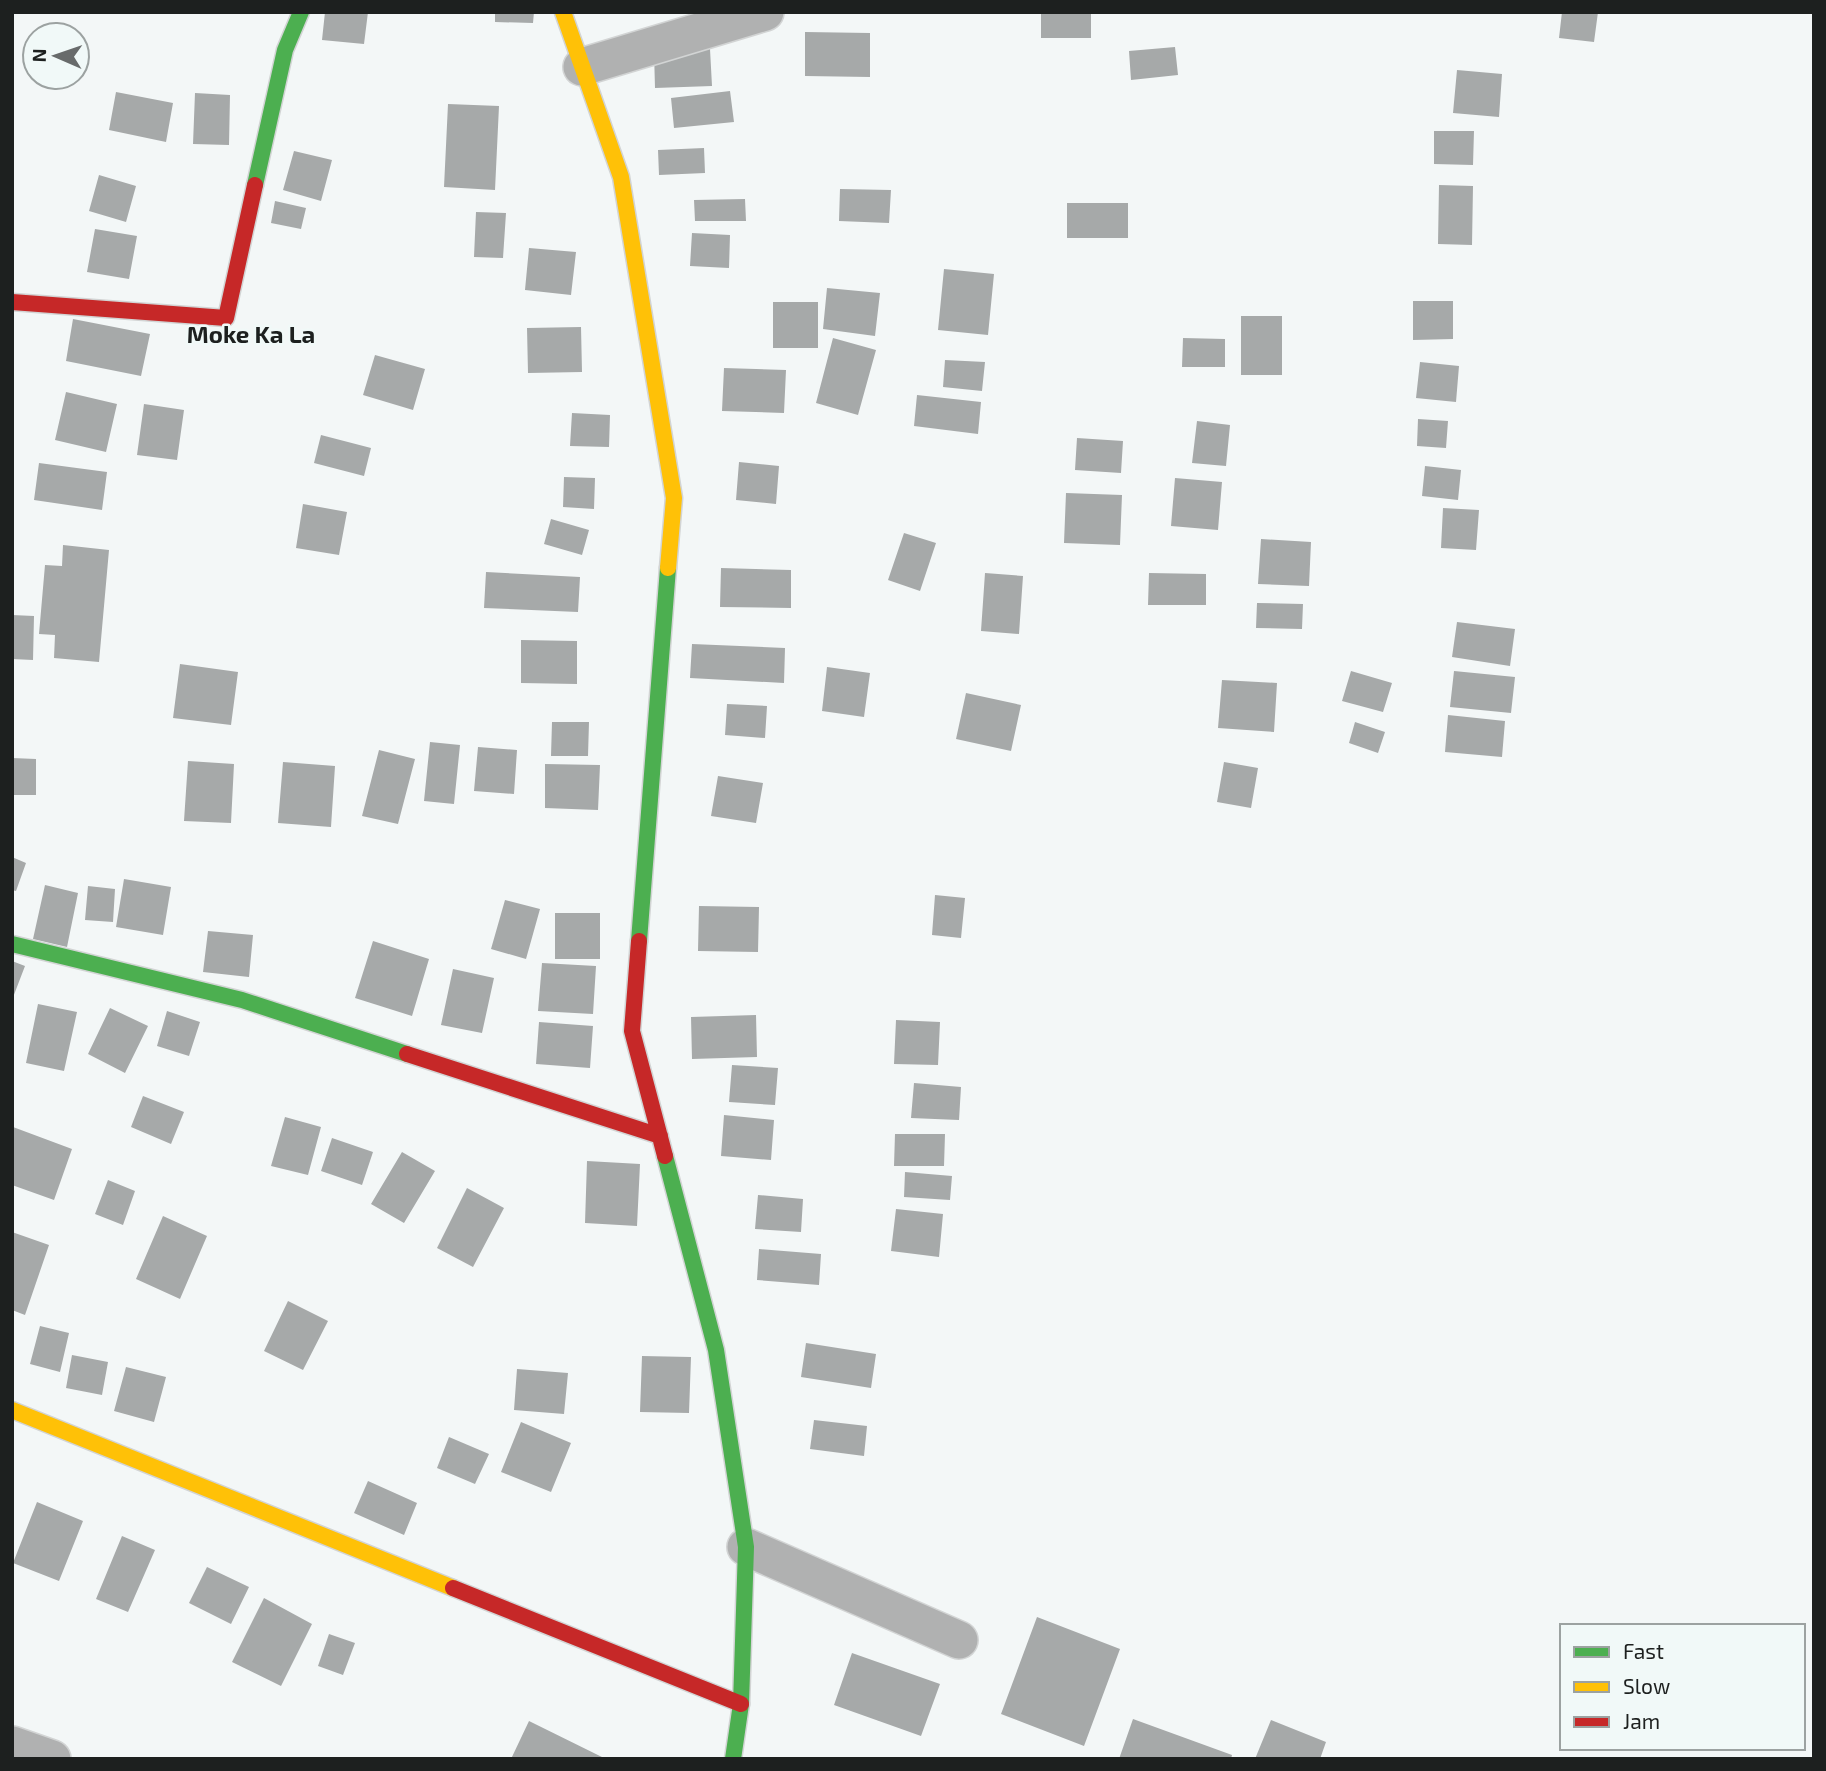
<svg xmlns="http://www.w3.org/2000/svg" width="1826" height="1771" font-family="'Exo 2',sans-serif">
<rect width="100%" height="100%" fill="#f3f7f7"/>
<path fill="#a6a9a9" d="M325 12H368L364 44 322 40Z
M495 12H534L533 23 495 22Z
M1041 12H1091V38H1041Z
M1562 12H1598L1594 42 1559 38Z
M805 32 870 33V77L805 76Z
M1175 47 1178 75 1131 80 1129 51Z
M710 49 712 86 655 88 654 52Z
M1457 70 1502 74 1499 117 1453 113Z
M730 91 734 122 674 128 671 98Z
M116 92 173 103 166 142 109 130Z
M195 93 230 95 229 145 193 144Z
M448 104 499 106 495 190 444 187Z
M1434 131H1474L1473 165 1434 164Z
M704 148 705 173 659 175 658 150Z
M294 151 332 160 321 201 283 190Z
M99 175 136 186 126 222 89 211Z
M1439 185 1473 186 1472 245 1438 244Z
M840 189 891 190 889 223 839 221Z
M745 199 746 221H695L694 200Z
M275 201 306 208 301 229 271 223Z
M1067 203H1128V238H1067Z
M476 212 506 213 503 258 474 257Z
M95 229 137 236 129 279 87 272Z
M692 233 730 235 729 268 690 266Z
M529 248 576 252 571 295 525 290Z
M944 269 994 274 988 335 938 330Z
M827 288 880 293 875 336 823 329Z
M1413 301H1453V339L1413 340Z
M773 302H818V348H773Z
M1241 316H1282V375H1241Z
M73 319 150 334 141 376 66 361Z
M581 327 582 372 528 373 527 328Z
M833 338 876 350 858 415 816 403Z
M1183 338 1225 339V367H1182Z
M375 355 425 369 413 410 363 395Z
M945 360 985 362 982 391 943 387Z
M1420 362 1459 366 1456 402 1416 398Z
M724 368 786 370 784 413 722 411Z
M66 392 117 404 106 452 55 440Z
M917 395 981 402 978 434 914 426Z
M144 404 184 410 177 460 137 455Z
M572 413 610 415 609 447 570 446Z
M1418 419 1448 421 1446 448 1417 446Z
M1197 421 1230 425 1226 466 1192 463Z
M321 435 371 448 364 476 314 463Z
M1077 438 1123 441 1121 473 1075 470Z
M739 462 779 466 776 504 736 500Z
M39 463 107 472 102 510 34 500Z
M1425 466 1461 470 1458 500 1422 496Z
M564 477 595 478 594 509 563 507Z
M1175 478 1222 482 1218 530 1171 526Z
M1066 493 1122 495 1120 545 1064 543Z
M303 504 347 512 339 555 296 548Z
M1443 508 1479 510 1476 550 1441 548Z
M551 519 589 530 582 555 544 544Z
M904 533 936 543 920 591 888 580Z
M1261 539 1311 542 1309 586 1258 584Z
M63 545 109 550 99 662 54 658 55 635 39 634 45 565 62 566Z
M721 568 791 570V608L720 607Z
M486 572 580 577 578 612 484 608Z
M985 573 1023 576 1019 634 981 631Z
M1149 573 1206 574V605H1148Z
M1257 603 1303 604 1302 629 1256 628Z
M12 615 34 616 33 660 12 659Z
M1457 622 1515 629 1510 666 1452 657Z
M521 640 577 641V684L521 683Z
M692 644 785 648 784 683 690 678Z
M180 664 238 672 231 725 173 718Z
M827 667 870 673 864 717 822 711Z
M1351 671 1392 683 1383 712 1342 701Z
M1454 671 1515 677 1511 713 1450 707Z
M1222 680 1277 683 1274 732 1218 728Z
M966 693 1021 705 1011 751 956 739Z
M727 704 767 706 765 738 725 735Z
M1448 715 1505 721 1502 757 1445 752Z
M552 722H589L588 756H551Z
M1355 722 1385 732 1378 753 1349 743Z
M430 742 460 745 454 804 424 801Z
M478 747 517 750 514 794 474 791Z
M379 750 415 759 398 824 362 816Z
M12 758 36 759V795H12Z
M188 761 234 764 231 823 184 821Z
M283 762 335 766 331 827 278 823Z
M1224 762 1258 768 1251 808 1217 802Z
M545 764 600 765 598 810 545 808Z
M718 776 763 783 756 823 711 816Z
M12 857 26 863 16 891 12 890Z
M124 879 171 887 163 935 116 927Z
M45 885 78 893 67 947 33 939Z
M88 886 115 889 113 922 85 920Z
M935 895 965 898 961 938 932 935Z
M505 900 540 909 526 959 491 949Z
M699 906 759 907 758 952 698 951Z
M555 913H600V959H555Z
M208 931 253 935 249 977 203 972Z
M373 941 429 959 412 1016 355 998Z
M12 961 25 966 12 1000Z
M542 963 596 966 593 1014 538 1011Z
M453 969 494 978 482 1033 441 1025Z
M38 1004 77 1012 64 1071 26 1063Z
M110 1008 148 1026 125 1073 88 1054Z
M167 1011 200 1022 189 1056 157 1046Z
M756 1015 757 1057 692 1059 691 1017Z
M896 1020 940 1022 938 1065 894 1064Z
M539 1022 593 1026 590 1068 536 1064Z
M732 1065 778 1068 775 1105 729 1102Z
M914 1083 961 1087 959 1120 911 1118Z
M143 1096 184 1112 171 1144 131 1127Z
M724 1115 774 1120 771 1160 721 1156Z
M285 1117 321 1127 308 1175 271 1166Z
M13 1127 72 1149 54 1200 12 1185Z
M895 1134H945L944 1166H894Z
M332 1138 373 1152 362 1185 321 1171Z
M402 1152 435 1171 404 1223 371 1204Z
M587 1161 640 1164 637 1226 585 1223Z
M905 1172 952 1176 950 1200 904 1197Z
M108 1180 135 1191 123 1225 95 1214Z
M467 1188 504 1208 473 1267 437 1248Z
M758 1195 803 1199 801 1232 755 1229Z
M896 1209 943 1214 939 1257 891 1251Z
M163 1216 207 1236 180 1299 136 1279Z
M12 1232 49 1245 25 1315 12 1310Z
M759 1249 821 1254 819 1285 757 1280Z
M288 1301 328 1321 303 1370 264 1351Z
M40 1326 69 1333 60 1372 30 1364Z
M806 1343 876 1354 871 1388 801 1377Z
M72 1355 108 1362 102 1395 66 1388Z
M642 1356 691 1357 689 1413 640 1412Z
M126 1367 166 1377 154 1422 114 1411Z
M517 1369 568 1373 564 1414 514 1410Z
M814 1420 867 1426 864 1456 810 1449Z
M521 1422 571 1443 551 1492 501 1472Z
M449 1437 489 1454 475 1484 437 1468Z
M368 1481 417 1503 404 1535 354 1513Z
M37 1502 83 1521 59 1581 13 1563Z
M122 1536 155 1550 128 1612 96 1599Z
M207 1567 249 1587 231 1624 189 1603Z
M264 1598 312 1624 281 1686 232 1662Z
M1037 1617 1120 1649 1084 1746 1001 1714Z
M329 1634 355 1643 343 1675 318 1666Z
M852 1653 940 1684 921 1736 834 1705Z
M1133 1719 1232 1755 1231 1759H1119Z
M1271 1720 1326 1742 1320 1759H1255Z
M529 1721 606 1759H511Z"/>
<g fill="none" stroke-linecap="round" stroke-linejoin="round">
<defs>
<path id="street" d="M582 67 765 12
M746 1547 959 1640
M12 1745 52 1759"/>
<path id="fast" d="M255 185 285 50 301 12
M639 941 668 568
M12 944 242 1000 407 1054
M665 1156 716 1350 746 1547 741 1704 733 1759"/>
<path id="slow" d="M563 12 621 177 674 498 668 568
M12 1410 453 1588"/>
<path id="jam" d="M12 302 226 318 255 185
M639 941 632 1031 665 1156
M407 1054 660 1136
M453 1588 741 1704"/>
</defs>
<use href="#street" stroke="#d2d4d4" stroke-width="40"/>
<use href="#fast" stroke="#d2d4d4" stroke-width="19"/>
<use href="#slow" stroke="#d2d4d4" stroke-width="19"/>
<use href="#jam" stroke="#d2d4d4" stroke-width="19"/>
<use href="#street" stroke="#b0b1b1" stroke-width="37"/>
<use href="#fast" stroke="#4caf50" stroke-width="16"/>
<use href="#slow" stroke="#ffc107" stroke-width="16"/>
<use href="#jam" stroke="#c62828" stroke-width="16"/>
</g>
<g text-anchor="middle" stroke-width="5" stroke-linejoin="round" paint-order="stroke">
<g font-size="24" font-weight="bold" fill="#1d201f" stroke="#f1f9f8">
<text x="251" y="343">Moke Ka La</text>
</g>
</g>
<rect width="1826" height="1771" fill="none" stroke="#1d201f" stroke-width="28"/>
<rect x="1560" y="1624" width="245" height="126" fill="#f1f9f8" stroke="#9ca2a1" stroke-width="2"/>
<rect x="1574" y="1647" width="35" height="10" fill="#4caf50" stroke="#9ca2a1" stroke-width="2"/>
<text x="1623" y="1659" font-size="21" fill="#1d201f">Fast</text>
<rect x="1574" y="1682" width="35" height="10" fill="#ffc107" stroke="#9ca2a1" stroke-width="2"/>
<text x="1623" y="1694" font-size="21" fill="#1d201f">Slow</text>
<rect x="1574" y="1717" width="35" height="10" fill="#c62828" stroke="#9ca2a1" stroke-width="2"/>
<text x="1623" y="1729" font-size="21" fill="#1d201f">Jam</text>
<g transform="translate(56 56) rotate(272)"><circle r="33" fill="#f1f9f8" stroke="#9ca2a1" stroke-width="2"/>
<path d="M0-5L12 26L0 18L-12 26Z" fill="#686b6b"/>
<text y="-10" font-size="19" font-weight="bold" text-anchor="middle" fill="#1d201f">N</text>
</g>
</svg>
